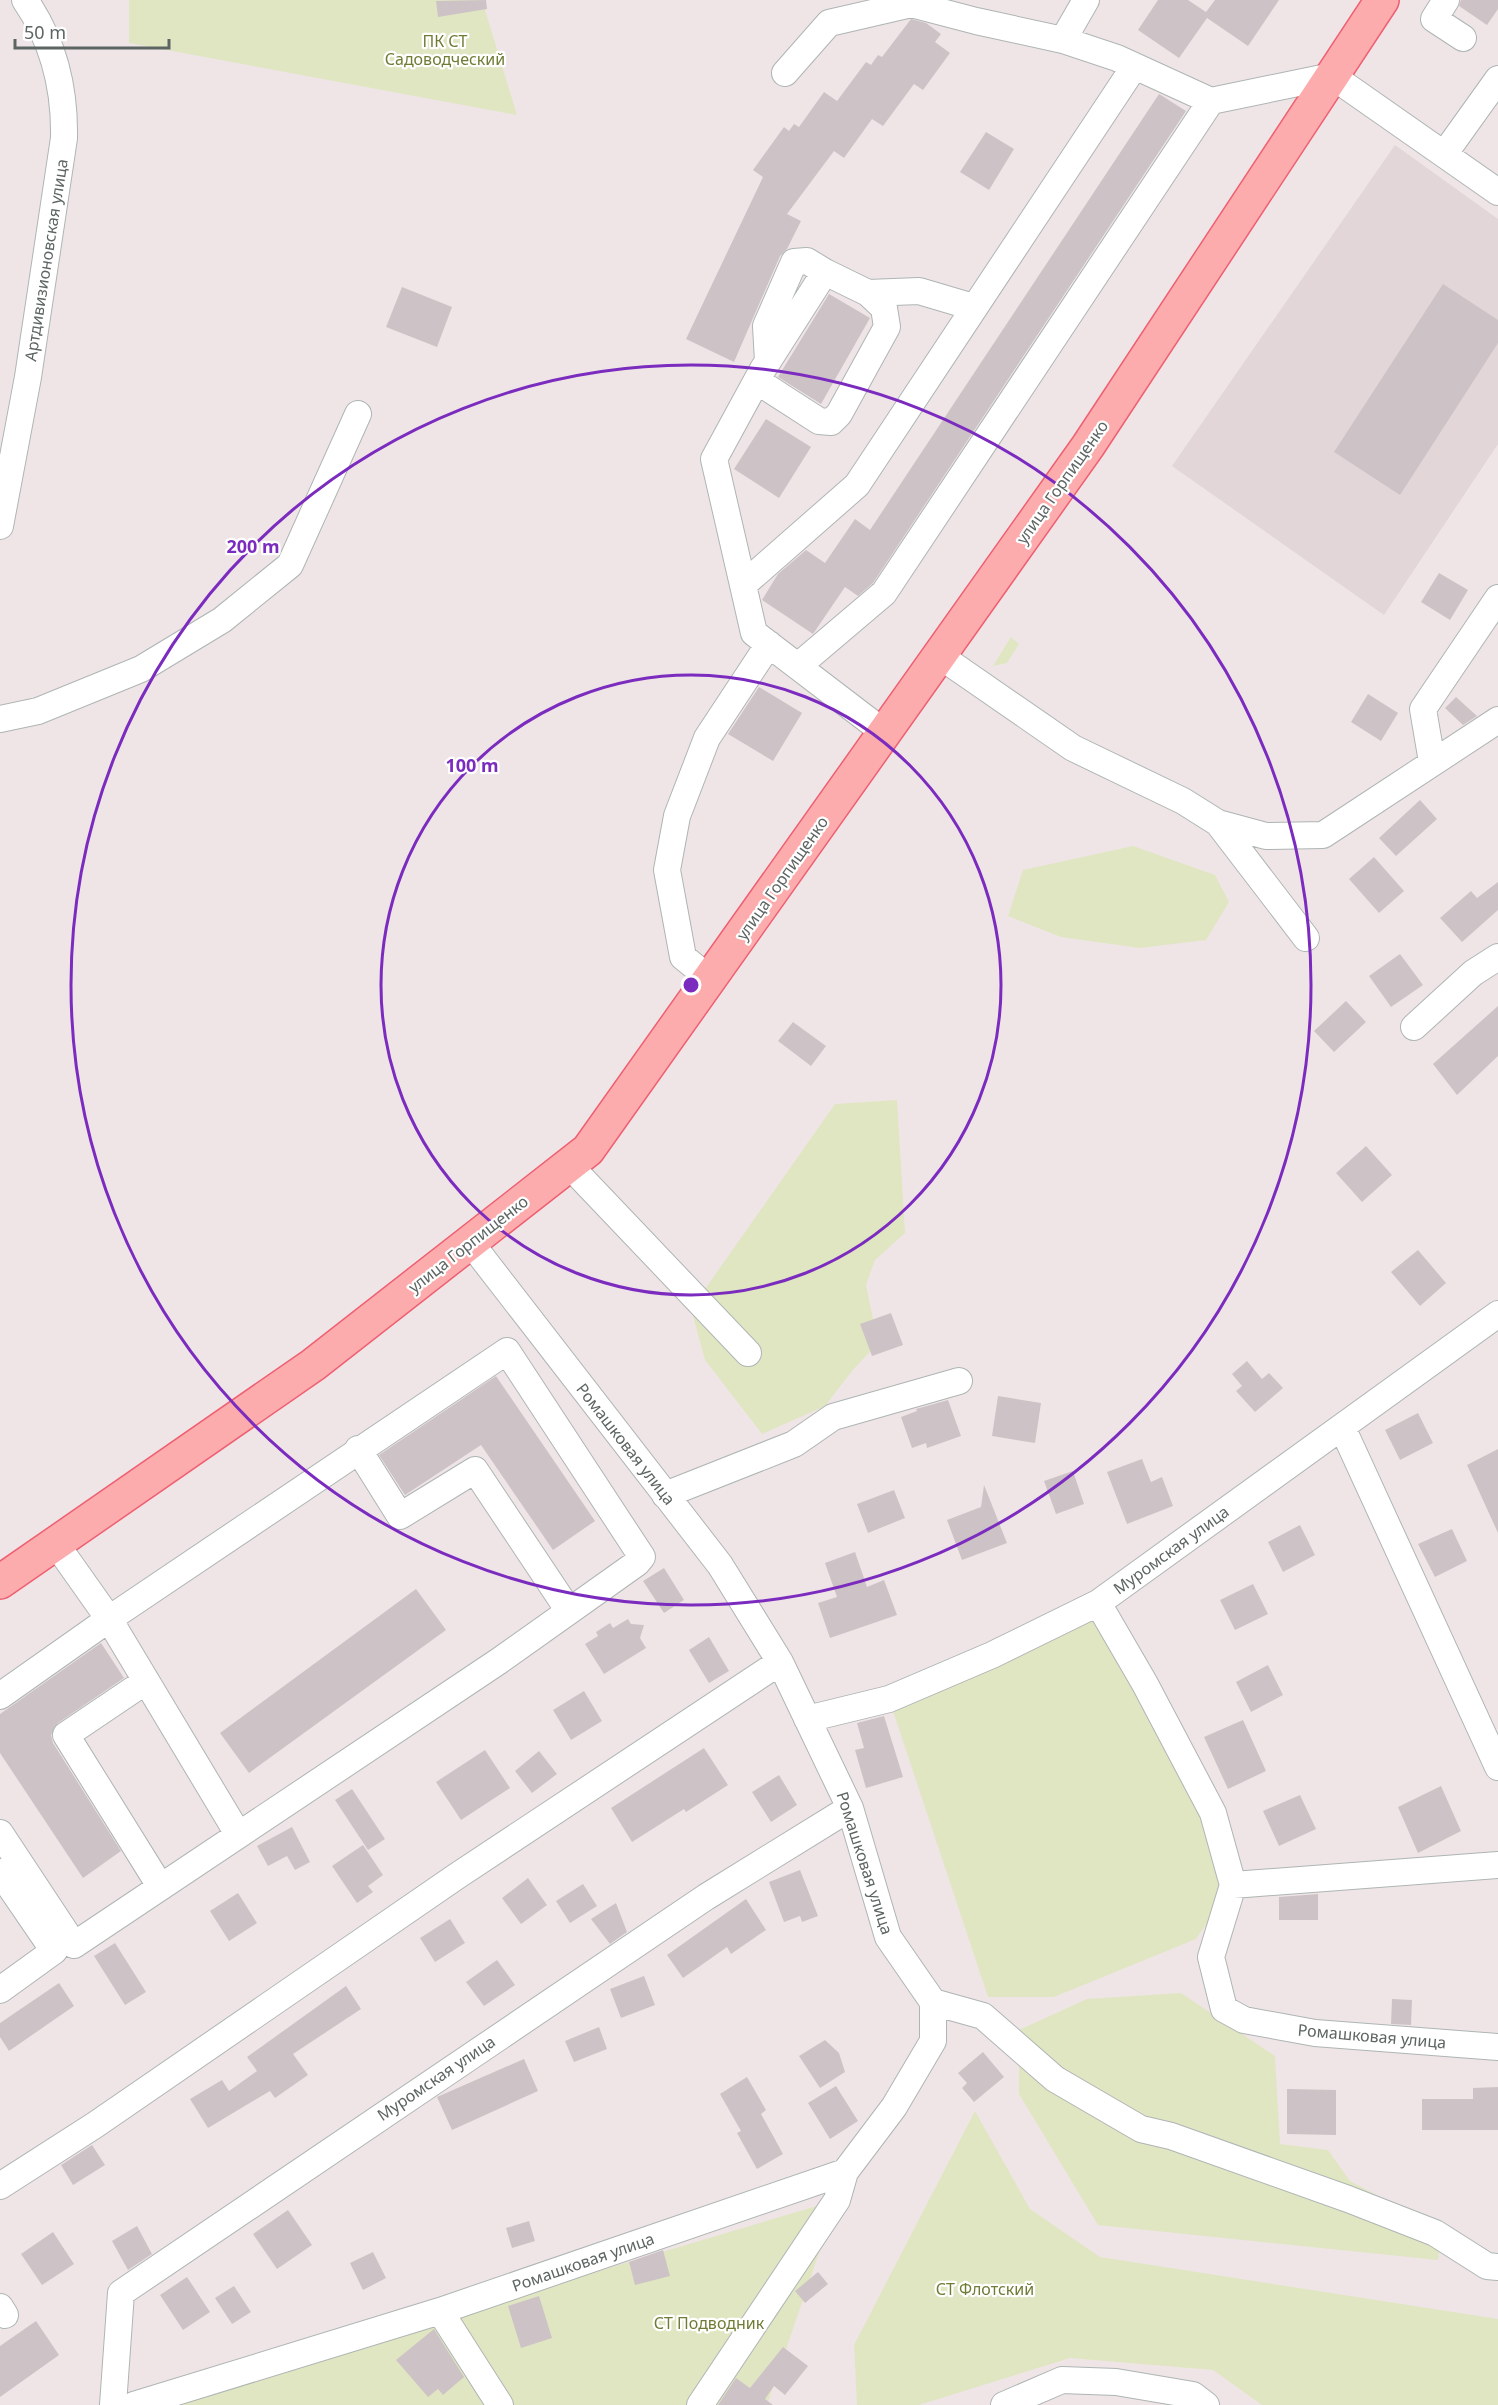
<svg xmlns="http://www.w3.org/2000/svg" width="1498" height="2405" font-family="'Noto Sans',sans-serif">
<rect width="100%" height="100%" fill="#efe5e6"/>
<path fill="#e2d6d8" d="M1395 145 1498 219V444L1384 615 1172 466Z"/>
<path fill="#e0e6c2" d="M129 0H482L517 115 129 43Z
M1011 637 1019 644 1007 663 993 666Z
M1133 846 1215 875 1229 902 1206 940 1140 948 1061 937 1008 916 1023 870Z
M897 1100 905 1233 875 1260 866 1285 878 1343 852 1371 825 1406 762 1434 705 1360 691 1309 835 1104Z
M1098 1603 1145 1684 1233 1885 1196 1939 1054 1997H988L889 1699Z
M1181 1993 1275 2056 1280 2144 1328 2150 1350 2181 1442 2230 1438 2260 1098 2225 1019 2094V2030L1087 1999Z
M975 2111 1030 2209 1100 2257 1498 2319V2405H1262L1213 2370 1070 2358 919 2405H857L854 2345Z
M837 2200 767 2405H148Z"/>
<path fill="#cdc3c6" d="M486 0 487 9 438 17 436 1Z
M1158 0H1188L1206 12 1215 0H1279L1248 46 1207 18 1179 58 1138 30Z
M1461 0H1498V9L1487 25 1459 6Z
M911 19 926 23 941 34 935 42 950 53 923 90 914 84 883 126 872 119 844 158 834 151 787 214 801 221 787 249 780 256 734 362 686 339 763 177 753 170 784 127 789 131 794 124 799 127 824 92 837 101 866 62 871 65 878 55 882 57Z
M1159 94 1186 111 873 583 858 596 845 587 813 634 762 600 778 574 806 550 825 563 855 519 870 530Z
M986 132 1014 149 989 190 960 172Z
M1443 284 1498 320V343L1400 495 1334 452Z
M402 287 452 307 437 347 386 327Z
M829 294 870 318 821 404 778 377Z
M766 419 811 447 779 498 734 469Z
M1439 573 1468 590 1450 620 1421 602Z
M759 687 802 713 773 761 728 734Z
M1368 694 1398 713 1381 741 1351 722Z
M1456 697 1477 716 1463 725 1445 708Z
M1420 800 1437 819 1396 856 1379 838Z
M1374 857 1404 891 1379 913 1349 879Z
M1498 882V910L1462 942 1440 918 1471 891 1477 898Z
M1400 954 1423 985 1391 1007 1369 976Z
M1346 1001 1366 1022 1334 1052 1314 1031Z
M1498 1006V1056L1457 1095 1433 1064Z
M793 1022 826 1046 811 1066 778 1041Z
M1366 1146 1392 1175 1362 1202 1336 1173Z
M1418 1250 1446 1283 1420 1306 1391 1272Z
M891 1313 903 1345 872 1356 860 1324Z
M1247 1361 1262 1379 1269 1373 1283 1388 1255 1412 1236 1391 1242 1386 1232 1374Z
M496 1376 595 1521 553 1550 481 1445 405 1495 379 1455Z
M998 1396 1041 1403 1035 1443 992 1436Z
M948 1400 961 1436 927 1448 926 1443 912 1448 901 1417 917 1411 916 1409Z
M1418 1413 1433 1443 1400 1460 1385 1430Z
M1498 1449V1533L1467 1465Z
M1142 1459 1151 1482 1162 1477 1173 1506 1127 1524 1107 1472Z
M1073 1471 1084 1504 1056 1514 1044 1481Z
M984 1485 1007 1543 962 1560 947 1520 981 1507Z
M894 1490 905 1518 868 1533 857 1504Z
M1300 1525 1315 1555 1283 1572 1268 1542Z
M1452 1529 1467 1561 1435 1577 1418 1544Z
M855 1552 867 1587 884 1580 897 1615 830 1638 818 1603 837 1597 825 1563Z
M664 1568 684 1600 664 1613 643 1581Z
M1253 1584 1268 1614 1235 1630 1220 1600Z
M416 1589 446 1630 249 1773 220 1733Z
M628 1619 631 1624 644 1625 640 1638 646 1648 604 1674 585 1644 598 1636 596 1632 610 1623 613 1628Z
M709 1637 729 1671 709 1683 689 1650Z
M101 1643 124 1678 58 1723 51 1735 53 1743 121 1851 83 1878 0 1753V1714Z
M1268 1665 1283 1695 1251 1712 1236 1682Z
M584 1691 602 1721 571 1740 553 1710Z
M884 1716 903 1777 866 1788 855 1750 864 1748 857 1723Z
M1243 1720 1266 1771 1228 1789 1204 1737Z
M704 1748 728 1785 686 1812 684 1809 632 1842 611 1808Z
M485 1750 510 1788 461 1820 436 1782Z
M539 1751 557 1774 532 1793 515 1771Z
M779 1775 797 1805 771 1822 752 1792Z
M1441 1786 1461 1831 1418 1853 1398 1807Z
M352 1789 385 1839 368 1850 335 1800Z
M1300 1795 1316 1829 1279 1846 1263 1811Z
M292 1827 310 1862 295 1870 287 1856 268 1866 257 1846Z
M363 1845 383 1875 368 1886 373 1892 357 1903 332 1866Z
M800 1870 818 1916 802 1922 800 1916 784 1922 769 1882Z
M528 1878 547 1905 521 1924 502 1898Z
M583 1884 597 1906 570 1923 556 1901Z
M238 1893 257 1923 229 1941 210 1911Z
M1318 1894V1920H1279V1897Z
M746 1899 766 1930 731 1954 727 1947 683 1978 667 1955Z
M616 1903 627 1932 610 1944 591 1919Z
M450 1919 465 1943 435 1962 420 1938Z
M115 1943 146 1992 125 2005 94 1956Z
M497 1960 515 1985 484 2006 466 1982Z
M644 1976 655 2005 621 2018 610 1989Z
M59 1983 74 2006 9 2051 0 2037V2023Z
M346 1986 361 2009 293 2054 308 2075 275 2098 270 2091 208 2128 190 2099 222 2080 229 2091 257 2071 247 2057Z
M1392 1999 1412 2000 1411 2025 1391 2024Z
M599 2027 607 2049 574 2062 565 2041Z
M825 2040 839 2053 845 2072 820 2088 799 2056Z
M983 2052 1004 2077 974 2102 962 2088 967 2083 958 2073Z
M524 2059 538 2091 452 2130 437 2097Z
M747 2077 766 2110 761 2114 783 2154 757 2169 737 2133 741 2131 720 2094Z
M836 2086 858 2121 830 2139 808 2103Z
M1498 2087V2130H1422V2099H1473V2088Z
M1287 2089 1336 2090V2135L1287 2134Z
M92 2145 105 2165 73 2185 61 2165Z
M288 2210 312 2245 277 2269 253 2234Z
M529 2221 535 2241 512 2248 506 2228Z
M137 2226 152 2254 128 2270 112 2241Z
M53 2232 74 2264 42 2285 21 2254Z
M663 2250 670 2276 635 2285 629 2262Z
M373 2252 386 2278 363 2290 350 2263Z
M818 2272 828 2284 805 2303 795 2291Z
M187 2277 210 2312 183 2330 160 2295Z
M234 2286 251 2312 232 2324 215 2298Z
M539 2296 552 2338 521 2348 508 2306Z
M36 2321 59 2355 0 2397V2346Z
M434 2329 464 2377 443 2395 438 2389 428 2397 396 2360Z
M783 2347 808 2366 785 2395 774 2386 765 2399 773 2405H718L736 2378 750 2388Z"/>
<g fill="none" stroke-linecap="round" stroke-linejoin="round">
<defs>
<path id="minor" d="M1446 0 1434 19 1463 38
M1063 40 1086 0
M785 73 829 23 911 4 976 21 1063 40 1117 58 1211 101 1332 76 1498 192
M1445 153 1498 79
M768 361 766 326 794 262 807 261 825 272
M757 381 819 421 831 422 839 414 887 327 884 308 868 293
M0 526 28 377 64 138C65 87 54 42 25 0
M743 585 714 459 763 369 825 272 868 293 919 291 973 307
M940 656 1073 748 1183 801 1218 823 1266 836 1323 835 1498 720
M798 666 884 593 1211 101
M0 719 38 711 141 669 222 620 290 565 358 414
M885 733 754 633 743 585 857 485 1134 67
M1432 762 1423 709 1498 598
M1218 823 1306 938
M710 979 683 957 667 870 677 816 707 738 769 644
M1414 1027 1473 973 1498 957
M569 1165 748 1353
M1342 1427 1498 1767
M358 1449 400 1516 475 1470 569 1611
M665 1495 794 1444 833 1417 959 1381
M1098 1603 1145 1684 1213 1813 1233 1885 1211 1957 1224 2009 1244 2020 1315 2033 1498 2047
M146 1681 66 1735 160 1886
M0 1696 109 1619 238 1834
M807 1719 889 1699 992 1655 1098 1603 1498 1314
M0 1833 74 1945 499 1661 637 1563 642 1557 507 1351 109 1619 56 1544
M0 1872 54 1951 0 1990
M1233 1885 1498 1865
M933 2002 983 2016 1055 2079 1141 2129 1171 2136 1348 2199 1435 2233 1487 2266 1498 2267
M0 2186 95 2125 457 1876 780 1662
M0 2307 5 2315
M440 2311 500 2405
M113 2405 121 2293 706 1897 850 1808
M134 2405 440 2311 845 2172 894 2107 933 2041V2002L888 1937 850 1808 780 1662 720 1565 470 1242
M700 2405 837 2200 845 2172
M1004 2405 1062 2380 1116 2382 1193 2395 1206 2405"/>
<path id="major" d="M0 1582 313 1365 588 1150 1088 446 1382 0"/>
</defs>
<use href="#minor" stroke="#aeb5b4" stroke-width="28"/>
<use href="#major" stroke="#ee5f72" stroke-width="36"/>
<use href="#minor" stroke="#fff" stroke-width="26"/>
<use href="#major" stroke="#fdacad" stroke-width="33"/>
</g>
<g fill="none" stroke="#7b2cbf" stroke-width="3">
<circle cx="691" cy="985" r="310"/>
<circle cx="691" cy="985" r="620"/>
</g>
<g text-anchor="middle" stroke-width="4.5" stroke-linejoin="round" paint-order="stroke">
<g font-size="16" fill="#6f7c35" stroke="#fff">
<text x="445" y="47">ПК СТ<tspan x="445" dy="18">Садоводческий</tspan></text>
<text x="985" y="2295">СТ Флотский</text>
<text x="709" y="2329">СТ Подводник</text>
</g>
<g font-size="16" fill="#5d6563" stroke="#fff">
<text transform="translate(46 260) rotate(-81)" y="6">Артдивизионовская улица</text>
<text transform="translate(1062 482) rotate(-55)" y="6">улица Горпищенко</text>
<text transform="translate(782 878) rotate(-55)" y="6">улица Горпищенко</text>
<text transform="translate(468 1244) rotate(-38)" y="6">улица Горпищенко</text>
<text transform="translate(626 1444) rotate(52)" y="6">Ромашковая улица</text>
<text transform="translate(1171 1550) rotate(-36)" y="6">Муромская улица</text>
<text transform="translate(865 1863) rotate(72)" y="6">Ромашковая улица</text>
<text transform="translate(1372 2036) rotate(5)" y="6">Ромашковая улица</text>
<text transform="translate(436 2078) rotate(-34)" y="6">Муромская улица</text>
<text transform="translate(583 2262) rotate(-19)" y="6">Ромашковая улица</text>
</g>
</g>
<circle cx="691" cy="985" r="9" fill="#7b2cbf" stroke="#fff" stroke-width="3"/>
<g font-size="18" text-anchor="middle" font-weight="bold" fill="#7b2cbf" stroke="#fff" stroke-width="4.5" stroke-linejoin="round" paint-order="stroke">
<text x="253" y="553">200 m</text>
<text x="472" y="772">100 m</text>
</g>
<path d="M15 39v9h154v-9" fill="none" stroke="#5d6563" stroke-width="3"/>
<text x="24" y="39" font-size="18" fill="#5d6563" stroke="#ffffff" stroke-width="4.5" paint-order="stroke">50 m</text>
</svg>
